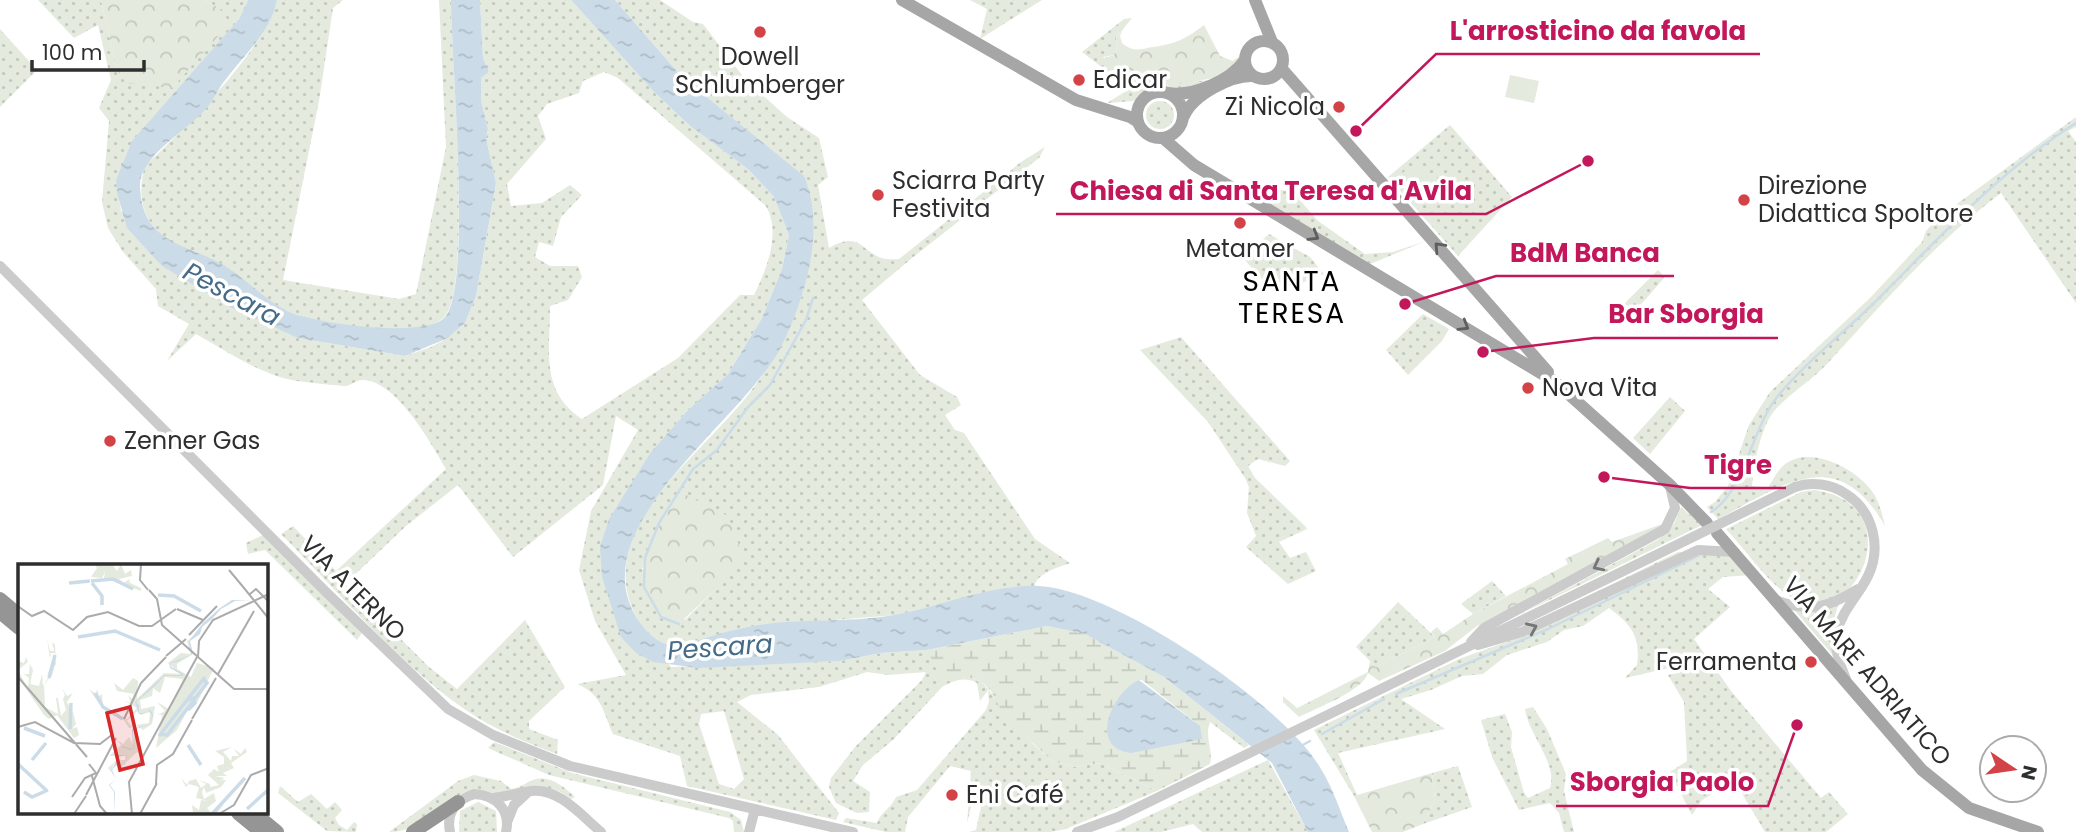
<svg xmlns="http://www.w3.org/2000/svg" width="2076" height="832" font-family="Poppins,sans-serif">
<defs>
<pattern id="green-dots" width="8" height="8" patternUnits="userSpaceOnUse" patternTransform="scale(1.75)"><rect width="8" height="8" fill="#e4eadd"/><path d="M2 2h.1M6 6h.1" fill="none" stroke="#c4c9be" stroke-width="1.8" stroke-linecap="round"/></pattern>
<pattern id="forest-crowns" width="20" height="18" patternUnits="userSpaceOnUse" patternTransform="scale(1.75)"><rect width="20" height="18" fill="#e4eadd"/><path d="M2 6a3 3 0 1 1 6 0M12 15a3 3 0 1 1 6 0" fill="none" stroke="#c4c9be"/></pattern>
<pattern id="wetland-marsh" width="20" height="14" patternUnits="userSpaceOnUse" patternTransform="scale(1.75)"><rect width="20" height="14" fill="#e4eadd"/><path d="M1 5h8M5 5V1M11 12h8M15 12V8" fill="none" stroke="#c4c9be"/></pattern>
<pattern id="water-ripples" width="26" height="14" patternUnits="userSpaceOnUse" patternTransform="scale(1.75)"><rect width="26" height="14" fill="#cbdce8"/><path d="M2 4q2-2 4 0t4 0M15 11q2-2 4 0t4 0" fill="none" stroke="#afbdc7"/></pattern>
</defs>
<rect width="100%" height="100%" fill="#fff"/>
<path fill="url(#green-dots)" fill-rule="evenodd" d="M38 0H101L117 70 172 88 194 62 219 8 204 0H248L239 19 188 80 116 180 121 211 298 338 405 356 431 347 448 338 465 323 476 296 496 183 486 138 488 129 481 100V78L489 72 483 58 480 0H571L653 91 689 125 749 170 774 197 789 235 782 269 762 318 728 374 687 411 651 452 602 577 671 667 840 661 881 653 927 650 968 677 981 681 1033 744 1052 761 1075 767 1100 763 1157 791 1066 829 1050 832H969L976 830 984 793 975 791 967 823 971 771 950 766 908 817 905 832H886L843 822 846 818 877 823C881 811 891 809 896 797L917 790 986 710 989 701 988 690 980 701 977 683C965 676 953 681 942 687L894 739 863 765 853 781 870 792 869 812 857 813 836 803 829 787 831 778 855 747 922 680 926 672 888 675 867 672 819 687 751 695 737 702 778 735 839 813 836 820 687 786 680 756 613 734C603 712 602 694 577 684L626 675 595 621 579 570 591 511 638 430 616 416 603 485 513 557 458 485 406 526 345 584 429 667 457 689 525 620 565 687 529 721V729L558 740 557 754C530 744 503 733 478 718 405 672 342 595 281 534L293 526 336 571 446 469C431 443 397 382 364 380 356 379 351 386 345 386 339 386 305 382 297 381 262 376 227 351 196 334L167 361 189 324 158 306 156 289 123 252 108 228 102 202 109 121 99 108 111 80 98 25 74 38ZM604 72 618 78 765 205C782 230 767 269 754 295H740L678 358 582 419C540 391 550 352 550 306L568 300 582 277 578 266H550L535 257 539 242 553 246 561 217 582 195 570 185 542 203 511 206 507 184 546 139 538 116 547 104 579 93 583 81ZM724 711 744 779 734 789 719 784 699 724 701 714Z
M277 0H343L333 8 319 101 283 280 399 299 416 294 446 147 439 0H451C451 54 472 284 445 316 424 342 319 323 291 313 264 303 245 279 221 264 208 256 191 254 177 246 145 229 135 199 145 166 184 129 265 50 277 0Z
M615 0H660L693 22 703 24 745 79 787 117 819 138 828 177 818 185 829 248C861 230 861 252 882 258 887 260 894 259 899 259L1021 162 1045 147 1039 158 912 258 862 300 920 375 957 397 961 405 945 415 955 430 964 433 1035 539 1070 563C1057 568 1039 572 1034 586L1004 588 897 615 747 627 675 646C661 646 645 632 638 620 588 532 702 455 748 395 762 377 785 343 792 322 796 311 804 294 805 282 808 247 804 210 803 176L682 77ZM678 491 736 541 744 560 685 620 642 569 660 523Z
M970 0H1042L980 39 987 9Z
M1132 18 1116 38 1118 45 1114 55 1103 57 1111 68 1112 75 1082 52 1124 19Z
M0 29 37 70 0 107Z
M1210 80 1183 93 1158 87 1133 101 1107 103 1131 88Z
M1146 115a14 14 0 1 1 28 0a14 14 0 1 1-28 0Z
M2076 117V127L2068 131 2076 142V303L2001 193C1937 241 1881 305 1827 364 1811 381 1790 393 1775 410 1760 428 1754 464 1752 486L1768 488C1773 480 1777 471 1784 465 1809 444 1855 468 1871 490 1879 500 1882 514 1885 526 1837 441 1782 486 1718 519L1707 507 1715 502 1728 486 1749 425 1770 392 1871 297 1922 242 1926 231 1939 217Z
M1450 125 1512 197 1458 256 1388 177Z
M1256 186 1293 192 1318 221 1365 254 1393 252 1426 241 1370 264 1247 193Z
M1269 234 1310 257 1324 274 1279 292 1273 291 1243 258Z
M1658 270 1665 277 1630 317 1620 308Z
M1423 314 1449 329 1442 341 1408 375 1386 350Z
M1181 337 1290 461 1285 466 1258 459 1248 466 1255 478 1305 526 1307 529 1279 542 1290 558 1306 552 1316 571 1288 584 1246 547 1256 536 1247 513 1249 487 1245 478 1208 422 1140 350Z
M1670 397 1685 411 1650 454 1633 438Z
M1814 490C1913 503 1857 633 1794 599 1771 587 1744 548 1726 529L1801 492Z
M1681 507 1702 525 1517 616 1659 539 1674 524Z
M263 535 362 633 357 640 265 550 248 554 246 543Z
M1678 552 1733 556 1751 575 1723 577 1708 589 1730 607 1694 639 1708 659 1625 678 1637 665C1641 637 1631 624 1609 608L1583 626 1564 630 1547 642 1507 655 1483 674 1462 676 1431 690 1401 699 1445 729 1338 753 1357 795 1354 796 1314 730 1459 659 1529 634 1526 626Z
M1492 581 1506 596 1473 614 1461 604Z
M1398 602 1435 637 1376 667 1356 647Z
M1838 605 1831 631 1832 654 1795 611 1815 612Z
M1713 665 1731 691 1821 798 1829 792 1848 814 1826 832H1765L1735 782 1702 800 1692 815 1670 772 1687 761 1684 702 1668 675Z
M1533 707 1547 729 1566 774 1564 791 1574 832H1564L1559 813 1550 803 1519 810 1492 757 1481 720 1505 714 1512 732 1511 747 1524 793 1528 798 1550 788C1558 763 1528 734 1525 709Z
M494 742 572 773 730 812 741 820 744 832H734L733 821 729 818 549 775 488 748Z
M1268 760 1308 832H1202L1193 824 1161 832H1114Z
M1458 766 1472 807 1423 824 1435 799 1432 773Z
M474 775 501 781 511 789C520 788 525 783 533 780 550 774 564 787 575 797L571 799C546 779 528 790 500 793 487 794 477 786 463 793 437 807 419 832 389 832L458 781Z
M280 786 298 802 311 794 327 809 335 802 342 810 335 818 339 825 347 830 354 822 357 824 356 832 327 831 278 793Z
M478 802 496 811 497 832H459L460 811Z"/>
<path fill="url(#forest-crowns)" d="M101 0H204L219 8 230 23 172 88 126 83 117 70Z
M1204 25 1220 56 1233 61 1241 55C1231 86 1170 83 1143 86V81L1120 84 1112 75 1111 68 1101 59 1114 55 1118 45 1116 38 1123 30 1120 36 1122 43C1134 53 1140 49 1153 47 1175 44 1186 39 1204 25Z
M678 491 728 516 745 561 680 623 671 622C664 614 654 606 649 597 630 564 662 519 678 491Z
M1665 523 1656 532 1477 626 1445 651 1379 681 1368 673C1363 691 1316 708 1299 717L1283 702V696L1297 708 1368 672 1370 661 1376 667 1435 637 1431 632 1437 627 1443 634 1473 614 1568 564 1565 559 1608 538 1612 542Z
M1432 773 1435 799 1423 824 1403 832H1372L1354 796Z"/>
<path fill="url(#wetland-marsh)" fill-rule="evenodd" d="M1047 626 1085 634 1164 677 1249 745 1244 748 1210 722C1204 738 1214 751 1210 764L1157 791 1100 763 1075 767 1052 761 1004 716 991 691 981 681 968 677H940L927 650ZM1139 680H1142L1195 722 1107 726C1113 710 1123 687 1139 680Z"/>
<path fill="#e4eadd" d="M1510 75 1539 81 1534 103 1505 97Z
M1417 167 1428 180 1412 200 1394 180 1405 171 1409 175Z"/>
<path fill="url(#water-ripples)" d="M248 0H277C271 32 242 57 223 83 216 93 211 105 202 113 183 133 138 158 140 188 143 241 181 243 218 262 243 275 262 298 287 311 312 323 428 340 446 316 472 279 451 57 451 0H480L483 58 489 72 481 78V100L488 129 486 138 496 183 476 296 465 323 448 338 405 356 298 338 230 307 162 266 127 228 117 193 116 180 132 141 239 19Z
M571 0H615L682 77 804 176C826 227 806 297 782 345 746 419 583 523 635 615 643 629 658 645 675 646 699 640 723 632 747 627 797 617 850 624 899 614 945 605 991 584 1039 586 1113 589 1285 705 1321 769 1333 788 1340 811 1349 832H1308L1272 763 1164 677 1085 634 1047 626 927 650 881 653 840 661 698 668 653 662 636 653 621 637 602 577 600 547 609 519 651 452 687 411 728 374 762 318 782 269 789 235 774 197 749 170 689 125 653 91Z
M1139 680 1200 726 1202 739 1131 753C1086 748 1114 690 1139 680Z"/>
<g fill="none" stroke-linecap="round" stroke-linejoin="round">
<path stroke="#cbdce8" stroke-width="2.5" d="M1711 512C1743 494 1753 426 1777 397 1802 366 1843 333 1873 304 1937 240 1998 172 2076 123
M679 624 661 617 644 587 645 558 659 523 693 469 717 450 748 407 770 385 806 320 813 298
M1396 694 1548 629 1698 556
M1322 734 1384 699
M1301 746 1310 741"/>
<path stroke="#cbcbcb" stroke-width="10" d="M0 266 326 592 448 709 493 735 570 766 853 832
M1795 487C1811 481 1832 484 1846 494 1873 511 1882 547 1868 576 1859 595 1842 610 1837 632 1833 648 1840 664 1846 679
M1778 601C1811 613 1829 607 1858 589
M1471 642 1484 628 1665 529 1675 508 1670 486
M1478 645 1522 632 1698 550 1735 552
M492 798C506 797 517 793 531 791 558 787 582 816 601 832
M508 820 514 805 527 793
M450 832C446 812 456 800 474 794 496 795 511 810 506 832
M749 832 755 809
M1077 832 1118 817 1650 558"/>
<path stroke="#a6a6a6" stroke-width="12" d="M902 0 1076 100 1130 117 1138 122
M1255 0 1272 42
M1245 60a19 19 0 1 1 38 0a19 19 0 1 1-38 0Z
M1282 69 1548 372
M1137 115a23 23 0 1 1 46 0a23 23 0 1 1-46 0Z
M1168 93C1193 97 1230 81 1245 60
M1184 116C1193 95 1231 75 1253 76
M1163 138 1194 165 1554 381 1670 485 1707 523
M1717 533 1922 770 1969 808 2038 832"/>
<path stroke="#959595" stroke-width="14" d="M0 599 19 615
M0 612 19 628
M238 813 261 832
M254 813 277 832
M413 832 458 802"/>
<path stroke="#cbcbcb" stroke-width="10" d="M1650 558 1795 487"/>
</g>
<defs><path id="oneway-chevron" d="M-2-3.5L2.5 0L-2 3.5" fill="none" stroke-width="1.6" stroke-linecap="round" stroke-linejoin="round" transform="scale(1.75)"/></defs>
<g stroke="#5e5e5e">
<use href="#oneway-chevron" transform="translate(1314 236) rotate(31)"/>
<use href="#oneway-chevron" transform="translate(1439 247) rotate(-133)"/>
<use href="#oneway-chevron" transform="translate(1464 326) rotate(31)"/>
</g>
<g stroke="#757575">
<use href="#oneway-chevron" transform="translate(1598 566) rotate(153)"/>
<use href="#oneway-chevron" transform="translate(1532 628) rotate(-24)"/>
</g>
<g fill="#d34247" stroke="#fff" stroke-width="2.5">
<circle cx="760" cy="32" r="7"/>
<circle cx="1079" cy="80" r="7"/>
<circle cx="1339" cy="107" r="7"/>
<circle cx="878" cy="195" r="7"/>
<circle cx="1744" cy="200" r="7"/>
<circle cx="1240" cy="223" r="7"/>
<circle cx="1528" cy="388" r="7"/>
<circle cx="110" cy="441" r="7"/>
<circle cx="1811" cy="662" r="7"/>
<circle cx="952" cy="795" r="7"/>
</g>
<g text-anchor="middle" stroke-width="7" stroke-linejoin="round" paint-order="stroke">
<g font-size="24" fill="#2e2e2e" stroke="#fff" text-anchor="start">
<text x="760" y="65" text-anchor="middle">Dowell<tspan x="760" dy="28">Schlumberger</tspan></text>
<text x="1093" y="88">Edicar</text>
<text x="1325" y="115" text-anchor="end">Zi Nicola</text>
<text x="892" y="189">Sciarra Party<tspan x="892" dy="28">Festivita</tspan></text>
<text x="1758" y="194">Direzione<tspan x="1758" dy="28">Didattica Spoltore</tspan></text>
<text x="1240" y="257" text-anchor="middle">Metamer</text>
<text x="1542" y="396">Nova Vita</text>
<text x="124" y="449">Zenner Gas</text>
<text x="1797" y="670" text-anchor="end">Ferramenta</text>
<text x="966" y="803">Eni Café</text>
</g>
<g font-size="24" fill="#2e2e2e" stroke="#fff">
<text transform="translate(353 588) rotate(45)" y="8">VIA ATERNO</text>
<text transform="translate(1867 671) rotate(49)" y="8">VIA MARE ADRIATICO</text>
</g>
<g font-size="26" font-style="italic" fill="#446b88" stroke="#fff">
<text transform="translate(232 294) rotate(28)" y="9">Pescara</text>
<text transform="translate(720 647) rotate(-4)" y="9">Pescara</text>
</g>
<g font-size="28" letter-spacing="2" fill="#000" stroke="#fff">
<text x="1292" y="291">SANTA<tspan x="1292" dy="32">TERESA</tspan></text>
</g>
</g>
<g transform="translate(18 564)">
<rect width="250" height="250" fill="#fff"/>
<path d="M76 0H94L99 7 103 0 107 10 113 6 114 12 101 15 106 19 111 15V19L113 15 112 19 123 24V27L86 14 87 8 84 14 73 13 79 4ZM180 68 175 74 171 76 175 90 159 100V105L173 113 179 99 196 104 179 139 175 134 158 158 169 147 159 166 138 184 144 151H140L147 147 139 138 151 145 165 115 147 113 142 129 135 124 134 132 122 136 123 145 137 142 134 160 125 166 118 161 131 159 132 148 123 151 119 147 109 157 115 163 111 164 105 155H102L96 151 90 146 85 143 80 138 71 125 78 130 79 125 81 132 84 130 85 142 89 144 92 148 98 144 95 150 109 155 119 144 107 137 113 139 110 131 114 135 116 130 99 127 96 119 105 126 115 114 120 117 119 135 146 109 162 110 150 99 163 89 173 90 169 77ZM29 75 32 87H36L34 78 37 81 38 101 49 103 37 101 34 112H41H33L26 121 27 143 40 150 38 134H40L43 152 48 146 45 135 47 131 44 124 49 132 55 129 49 138 46 134 55 148 58 160 54 165 59 163 61 171 56 174 39 151 31 155 26 151 0 113V97L6 99 8 93 10 98 0 106 10 125 11 114 6 110H11L12 100 15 106 12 120 21 122 24 110 25 122 32 111H34L37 89H32L33 91 32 94 33 101V106L29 112 33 101ZM118 164 120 186 129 193 119 188 101 205 96 199 93 208 90 204 99 196H107V192H91L103 181 99 176 105 180 111 173 115 181Z" fill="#e4eadd"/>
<path d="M214 183 205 188 213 197 214 192H221L216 185 223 190 227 184 229 188 213 199 216 204 205 209 209 212H197L206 214 202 218 205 216H208L203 223 188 229 186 223 184 228 186 235 196 229 198 237 189 244 193 249 206 240 199 249H175L174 241 181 246 183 236 191 237 178 234 181 223 171 220 168 223 163 214 169 221 171 217 178 215 183 224 188 220 180 216 192 220V223L201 221 190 211 196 205 201 208 199 202 206 200V193L197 187Z" fill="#e4eadd"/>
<path d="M214 36 233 37H217L203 45 194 55 184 63 182 70 172 77 175 90 158 98 152 99 153 103 164 109 166 110 165 112H146L137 122 118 138 121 142V149H124L129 147 131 146H132L134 148 135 152 132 160 115 166 116 185 112 186 103 183 97 191H108L109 192V195L107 201H105L100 199 94 206 98 215 92 221 97 228 96 250V228L91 221 98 215 93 207 98 198 106 201 109 196 108 191 98 194 97 190 104 182 115 185 114 165 132 160 134 151 130 146 124 150H121L117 138 146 111H164L152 104 151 99 173 91 171 77 185 59 202 44Z" fill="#cbdce8"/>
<path fill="none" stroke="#cbdce8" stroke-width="3.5" d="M73 17 95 15 115 25M51 19 72 17M74 19 84 32V41M140 31 156 32 183 47M60 73 97 67 142 86M31 114 37 91M77 129 85 143 105 155M168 137 175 134 177 139 170 146M6 164 27 172M52 165 53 139M143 170 149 171 189 119 185 115M141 172 187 113M170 181 183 201M14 196 28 179M0 200 28 226M6 228 14 233 30 226M229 245 251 225M194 250 227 214"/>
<path fill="none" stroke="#ababab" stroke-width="2" d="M123 0 122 16 130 26M211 6 226 24M226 24 251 55M131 26 139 35 144 61 216 125H249M232 30 238 25 251 38M1 43 14 52 26 47 55 66 69 53 90 48 121 62H134L158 45M159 45 185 56M171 71 199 42M148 92 168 75M180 93 181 77 195 56 251 30M200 110 236 47M0 113 69 193M106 155 123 119 148 93M174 155 198 114M0 163 17 158 56 179 82 180 95 170M74 212 82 242 89 250M138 220 139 201 155 190 174 156M68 231 98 174M54 233 67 214 78 209 71 200M56 250 68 232M114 250 111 218 179 93M122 250 139 219M201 250 216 241 233 211 251 204"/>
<path fill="#d62828" fill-opacity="0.15" stroke="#d62828" stroke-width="3.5" d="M112 143 125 200 102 206 89 149Z"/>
<rect width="250" height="250" fill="none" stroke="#2e2e2e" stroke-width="3.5"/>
</g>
<path fill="none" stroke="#c2185b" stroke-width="2.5" d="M1356 131L1436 54H1760M1588 161L1486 214H1056M1405 304L1496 276H1674M1483 352L1594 338H1778M1604 477L1690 488H1786M1797 725L1768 806H1556"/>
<g fill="#c2185b" stroke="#fff" stroke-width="2.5">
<circle cx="1356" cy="131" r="7"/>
<circle cx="1588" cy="161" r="7"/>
<circle cx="1405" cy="304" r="7"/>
<circle cx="1483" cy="352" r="7"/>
<circle cx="1604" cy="477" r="7"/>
<circle cx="1797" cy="725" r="7"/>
</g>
<g font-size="26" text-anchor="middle" font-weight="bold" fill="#c2185b" stroke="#fff" stroke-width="7" stroke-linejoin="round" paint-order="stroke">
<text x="1598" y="40">L'arrosticino da favola</text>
<text x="1271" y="200">Chiesa di Santa Teresa d'Avila</text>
<text x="1585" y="262">BdM Banca</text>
<text x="1686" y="323">Bar Sborgia</text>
<text x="1738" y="474">Tigre</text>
<text x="1662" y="791">Sborgia Paolo</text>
</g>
<g transform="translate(2013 769) rotate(103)"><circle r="33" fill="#ffffff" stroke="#ababab" stroke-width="2"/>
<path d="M0-5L12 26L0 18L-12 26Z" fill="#d34247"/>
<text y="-10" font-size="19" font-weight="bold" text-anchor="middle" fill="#2e2e2e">N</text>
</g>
<path d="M32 60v10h112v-10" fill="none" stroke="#2e2e2e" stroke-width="3.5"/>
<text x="42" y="60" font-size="21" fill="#2e2e2e" stroke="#ffffff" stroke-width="5" paint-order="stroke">100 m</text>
</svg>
